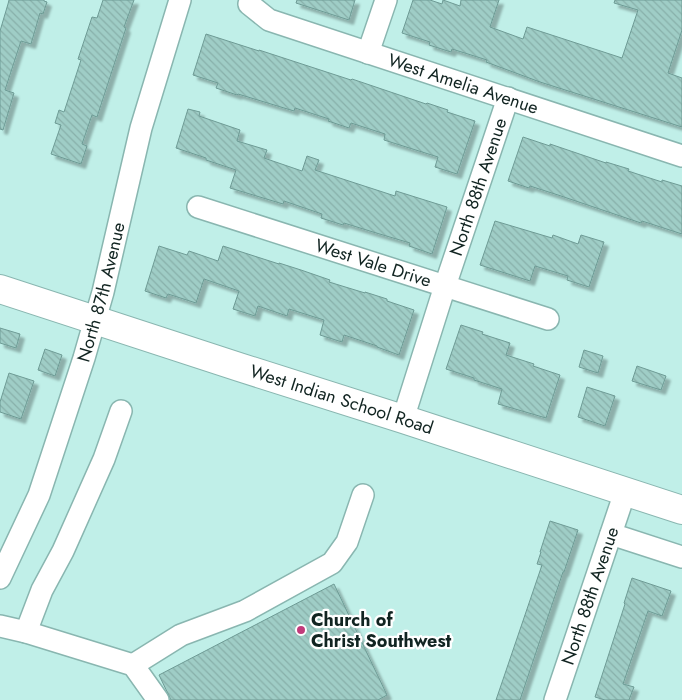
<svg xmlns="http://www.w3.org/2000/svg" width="682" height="700" font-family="Jost,sans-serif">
<defs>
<pattern id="building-back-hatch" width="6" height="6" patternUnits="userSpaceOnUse" patternTransform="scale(1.25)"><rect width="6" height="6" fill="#9fcdc6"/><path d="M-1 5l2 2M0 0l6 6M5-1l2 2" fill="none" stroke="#88b0aa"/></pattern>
<filter id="shadow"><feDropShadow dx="4.5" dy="4.5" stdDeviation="1" flood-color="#0004"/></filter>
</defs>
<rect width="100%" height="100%" fill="#c0efe8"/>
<path fill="url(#building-back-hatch)" stroke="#6e9b95" filter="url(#shadow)" d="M9 0H44V1L47 2 43 14 40 13 31 44 21 41 5 90 14 93 3 130 0 129V31L8 4Z
M103 0H134L124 27 126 28 97 117 92 115 82 144 87 146 81 164 51 154 61 125 55 123 59 110 64 112 81 60 78 59 92 17 97 18Z
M297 0H355L349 20 296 3Z
M413 0H430L442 4 443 0 460 6 461 0H499L490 27 523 39 527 27 622 58 638 10 614 3 615 0H682V30L668 73 682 78V127L540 82 486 62 487 60 452 49 451 52 429 45 430 42 402 33Z
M206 34 259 51V50L351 80 352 79 426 104 427 103 448 110 447 112 475 121 457 174 435 167 438 157 384 140 385 134 351 123 349 128 328 121 329 119 295 108 294 111 238 94 237 95 216 88 218 83 193 75Z
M188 109 200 112 199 116 240 130 237 141 267 150 264 158 302 171 307 156 319 160 315 170 395 196 396 191 447 207 432 254 409 246 410 243 373 232 344 223 343 225 321 218 322 214 284 201 283 204 230 188 236 170 206 160V158L176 148Z
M523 137 550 146V144L606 163V162L629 169 628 171 662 182V180L682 186V234L642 221 641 223 558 195 530 186 529 188 508 181Z
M495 221 552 238 553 235 578 244 581 235 604 242 589 287 567 280 568 276 535 266 530 281 480 265Z
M159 246 187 255 189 251 218 261 223 246 279 264V263L301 270 330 280 329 282 365 293V292L387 299V301L414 310 399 355 377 347V346L344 335 342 342 320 335 324 320 289 309 287 316 258 306 255 316 233 309 239 291 204 279 196 303 168 294 166 298 145 291Z
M461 325 483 332 482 334 510 343 506 355 534 364 533 366 560 375 546 418 498 404 502 389 474 380V378L446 369Z
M0 328 20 334 16 348 0 343Z
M45 349 62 355 55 376 38 370Z
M584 350 603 356 598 373 579 367Z
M637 366 666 376 661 390 632 381Z
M9 373 34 381 21 419 0 412V402Z
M587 387 615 396 605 426 578 417Z
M550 521 578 530 564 572H563L520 700H496L542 565 537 564 541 552H540Z
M632 578 671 591 662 616 648 611 623 684 634 687 629 700H605L595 697 625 604 624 603Z
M334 584 387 695 378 700H171L159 675Z"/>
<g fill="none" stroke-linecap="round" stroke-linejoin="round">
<defs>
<g id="minor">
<path id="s1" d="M249 4 269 20 682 156"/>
<path d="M368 53 386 0"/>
<path id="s2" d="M198 207 548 319"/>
<path id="s3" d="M403 419 445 286 508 98"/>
<path d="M611 534 682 557"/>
<path id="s4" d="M0 578 39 495 84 358 103 292 141 128 180 0"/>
<path d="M0 626 26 632 133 665 158 700"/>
<path d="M26 632 42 590 63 551 104 459 121 411"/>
<path d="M133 665 181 635 245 611 332 563 347 542 363 495"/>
<path id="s5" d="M555 700 625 492"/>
</g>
<g id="major">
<path id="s6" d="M0 289 239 367 403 419 682 510"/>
</g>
</defs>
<use href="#minor" stroke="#89b6b0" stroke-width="24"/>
<use href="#major" stroke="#89b6b0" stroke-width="30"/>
<use href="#minor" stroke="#fff" stroke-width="21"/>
<use href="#major" stroke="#fff" stroke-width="28"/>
</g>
<circle fill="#c13b7b" stroke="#fff" stroke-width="2" cx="301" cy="630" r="5"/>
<g text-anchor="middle" stroke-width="4.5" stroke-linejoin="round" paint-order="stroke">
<g font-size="18" fill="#112421" stroke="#fff">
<text dy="6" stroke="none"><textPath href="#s1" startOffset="230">West Amelia Avenue</textPath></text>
<text dy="6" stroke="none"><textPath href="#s3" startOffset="244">North 88th Avenue</textPath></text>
<text dy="6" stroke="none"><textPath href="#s2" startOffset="184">West Vale Drive</textPath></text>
<text dy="6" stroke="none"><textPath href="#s4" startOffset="304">North 87th Avenue</textPath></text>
<text dy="6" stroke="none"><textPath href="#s6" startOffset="359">West Indian School Road</textPath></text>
<text dy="6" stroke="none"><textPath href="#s5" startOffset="110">North 88th Avenue</textPath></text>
</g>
<g font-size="18" font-weight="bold" fill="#112421" stroke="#fff" text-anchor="start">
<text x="311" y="626">Church of<tspan x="311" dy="21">Christ Southwest</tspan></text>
</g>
</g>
</svg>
